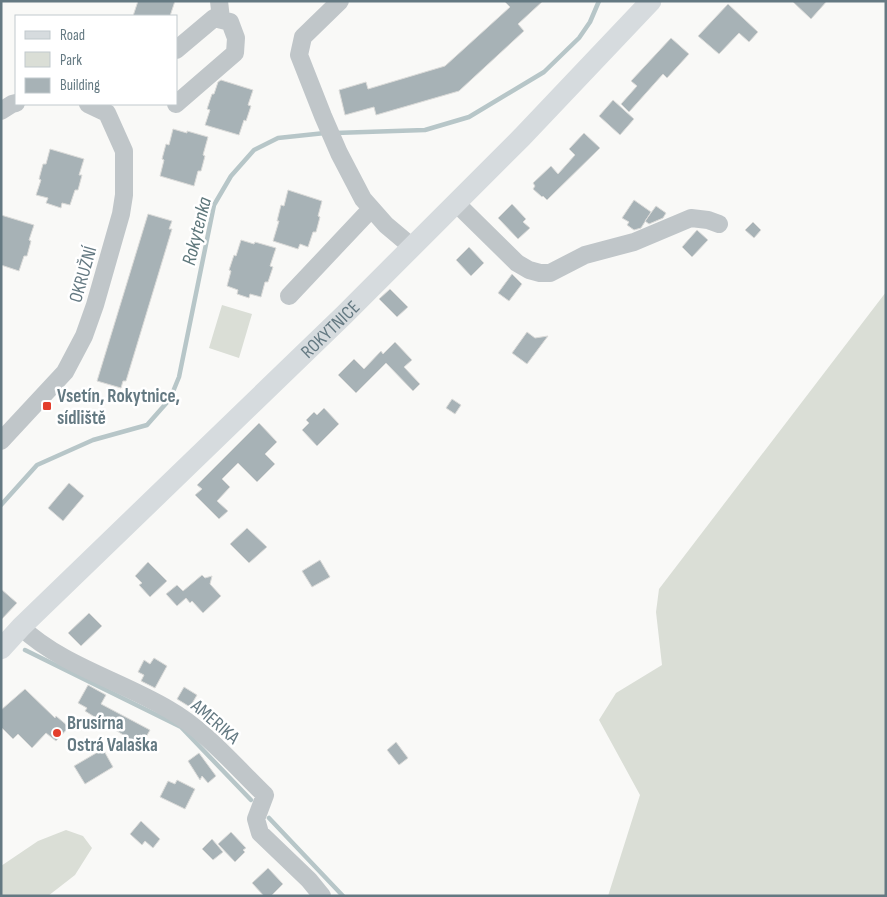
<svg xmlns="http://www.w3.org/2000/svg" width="887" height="897" font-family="'Sofia Sans Condensed',sans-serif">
<rect width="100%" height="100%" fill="#f9f9f7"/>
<path fill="#daded6" d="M886 292V896H608L640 795 599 720 616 693 662 665 656 612 659 589Z
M222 305 252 314 239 358 209 348Z
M66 830 83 836 92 848 75 875 48 896H1V866L38 841Z"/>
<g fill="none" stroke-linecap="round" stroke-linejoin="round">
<path stroke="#b7c6c8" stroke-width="4.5" d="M335 133 425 130 469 117 544 72 579 38 590 22 599 1
M1 505 37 465 93 440 147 425 170 399 179 377 214 205 231 176 254 150 278 138 325 133
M25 650 181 727 251 800
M269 818 343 896"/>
</g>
<path fill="#a7b2b6" stroke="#dbdbd9" d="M138 1H175L170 16H133Z
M504 1H543L518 24 524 31 459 91 376 115 374 107 345 115 339 90 366 82 368 89 445 66 510 7Z
M792 1H827L811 19Z
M728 4 758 32 749 42 739 33 719 54 698 36Z
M671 38 689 54 667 78 663 74 629 112 621 104 637 86 631 81Z
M221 80 253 90 248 105 251 106 246 121 244 120 239 135 205 125 210 110 207 109 212 94H214L218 82Z
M613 100 634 119 620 135 599 116Z
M173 129 187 133V131L208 137 203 155 205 156 201 171H198L194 186 160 176 164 160 162 159 166 144 169 145Z
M584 133 600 148 547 200 543 196 542 197 533 189 535 186 533 183 551 166 558 174 575 155 569 149Z
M50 149 84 159 79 175H82L78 190H75L70 205 62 203 61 208 46 203 48 198 36 195 41 180 39 179 43 164H46Z
M288 190 322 201 318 216 320 217 316 232H313L308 247 300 244 298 249 273 241 279 221H277L281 205 284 206Z
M634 200 651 212 641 228 634 230 627 225 629 222 622 218Z
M512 204 526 219 523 222 530 228 518 239 498 218Z
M656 206 666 213 663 218 649 224 645 221Z
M148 214 172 221 169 229H172L126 381H123L121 388 97 381Z
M1 215 34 225 29 240 31 241 27 256H24L19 271 1 265Z
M753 222 761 230 754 238 745 230Z
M697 230 708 240 692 257 682 247Z
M241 240 254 244 255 242 276 248 270 266 273 267 268 282H265L261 297 250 294 249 298 237 294 238 290 227 286 231 271 229 270 234 255 236 256Z
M469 247 484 263 471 276 456 260Z
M512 274 522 284 509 301 498 293Z
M390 289 408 307 397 317 379 299Z
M527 332 535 338 548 336 527 364 512 353Z
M395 342 412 360 404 367 420 384 413 391 386 363 356 393 338 375 354 359 364 369 381 351 383 354Z
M452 399 461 405 455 414 446 408Z
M324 408 339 424 317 446 302 430 309 423 306 420 314 412 317 415Z
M259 423 277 442 265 454 275 464 257 482 238 463 222 479 230 487 217 501 228 511 219 519 195 495 202 489 197 485Z
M69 483 84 496 63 521 48 508Z
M247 528 267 547 249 563 230 544Z
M320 560 330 577 312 587 302 571Z
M148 562 167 581 150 597 139 585 142 583 135 576Z
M202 575 205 578 212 576 210 584 221 596 203 613 192 601 190 603 186 598 177 606 166 594 177 585 183 591Z
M1 589 17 603 1 620Z
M89 613 102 626 81 646 68 633Z
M154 658 167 666 155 688 141 681 144 675 138 672 144 660 150 664Z
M88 685 106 695 101 704 150 730 141 746 85 711 87 708 78 703Z
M184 687 197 695 190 707 177 699Z
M25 689 55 718 56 716 69 727 56 741 46 733 32 748 18 734 13 739 1 727V710Z
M396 742 408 758 399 765 387 750Z
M103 749 113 767 85 784 74 766Z
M199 753 216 776 208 783 202 776 200 780 188 761Z
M177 780 195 789 185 809 160 797 168 781 175 784Z
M141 821 160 839 153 848 145 841 142 845 130 834Z
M231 832 246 848 243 850 245 852 235 862 218 844Z
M212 839 223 852 213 860 202 849Z
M268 868 283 884 271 896H264L252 883Z"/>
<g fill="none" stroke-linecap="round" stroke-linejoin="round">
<path stroke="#c0c6c9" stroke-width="18" d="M219 1 221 19
M340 1 303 37 299 55 323 116 339 153 363 199 386 225 411 246
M176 50 214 18 230 22 236 38 235 53 176 104
M1 111 12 104 16 103
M456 203 517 263 529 270 540 273H550L585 255 634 242 691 218 708 220 719 224
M289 296 371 209
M1 441 65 372 84 336 95 305 121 214 124 195V151L107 113 88 104
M21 627C61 665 121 681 168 709 205 730 234 765 265 795L256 819 260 833 309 880 322 896"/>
<path stroke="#d6dbde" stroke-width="21" id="s1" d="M1 649 21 627 344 315 522 137 651 1"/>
</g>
<g fill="#e33e2c" stroke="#fff" stroke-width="2">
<rect x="42" y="401" width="10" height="10" rx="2.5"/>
<circle cx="57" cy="733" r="5"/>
</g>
<g text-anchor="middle" stroke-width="5" stroke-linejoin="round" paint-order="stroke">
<g font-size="19" fill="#647982" stroke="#fff">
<text transform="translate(82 274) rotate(-74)" y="7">OKRUŽNÍ</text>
<text dy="7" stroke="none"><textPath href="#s1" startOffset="459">ROKYTNICE</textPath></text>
<text transform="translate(216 721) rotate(41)" y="7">AMERIKA</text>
</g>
<g font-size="19" font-weight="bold" fill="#647982" stroke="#fff" text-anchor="start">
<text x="57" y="402">Vsetín, Rokytnice,<tspan x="57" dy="22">sídliště</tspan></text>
<text x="67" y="729">Brusírna<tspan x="67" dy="22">Ostrá Valaška</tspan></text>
</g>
<g font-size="20" font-style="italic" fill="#5f787c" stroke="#fff">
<text transform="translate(196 231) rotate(-76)" y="7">Rokytenka</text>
</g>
</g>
<rect width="887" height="897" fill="none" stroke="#647982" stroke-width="5"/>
<rect x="15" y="15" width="162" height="90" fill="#ffffff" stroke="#c1c9cd"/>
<rect x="25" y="31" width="25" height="8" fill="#d6dbde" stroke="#c1c9cd"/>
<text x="60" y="40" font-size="15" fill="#647982">Road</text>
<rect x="25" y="52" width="25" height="15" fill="#daded6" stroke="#c1c9cd"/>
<text x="60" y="65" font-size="15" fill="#647982">Park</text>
<rect x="25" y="78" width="25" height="15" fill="#a7b2b6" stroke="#c1c9cd"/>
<text x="60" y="90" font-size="15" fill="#647982">Building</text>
</svg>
